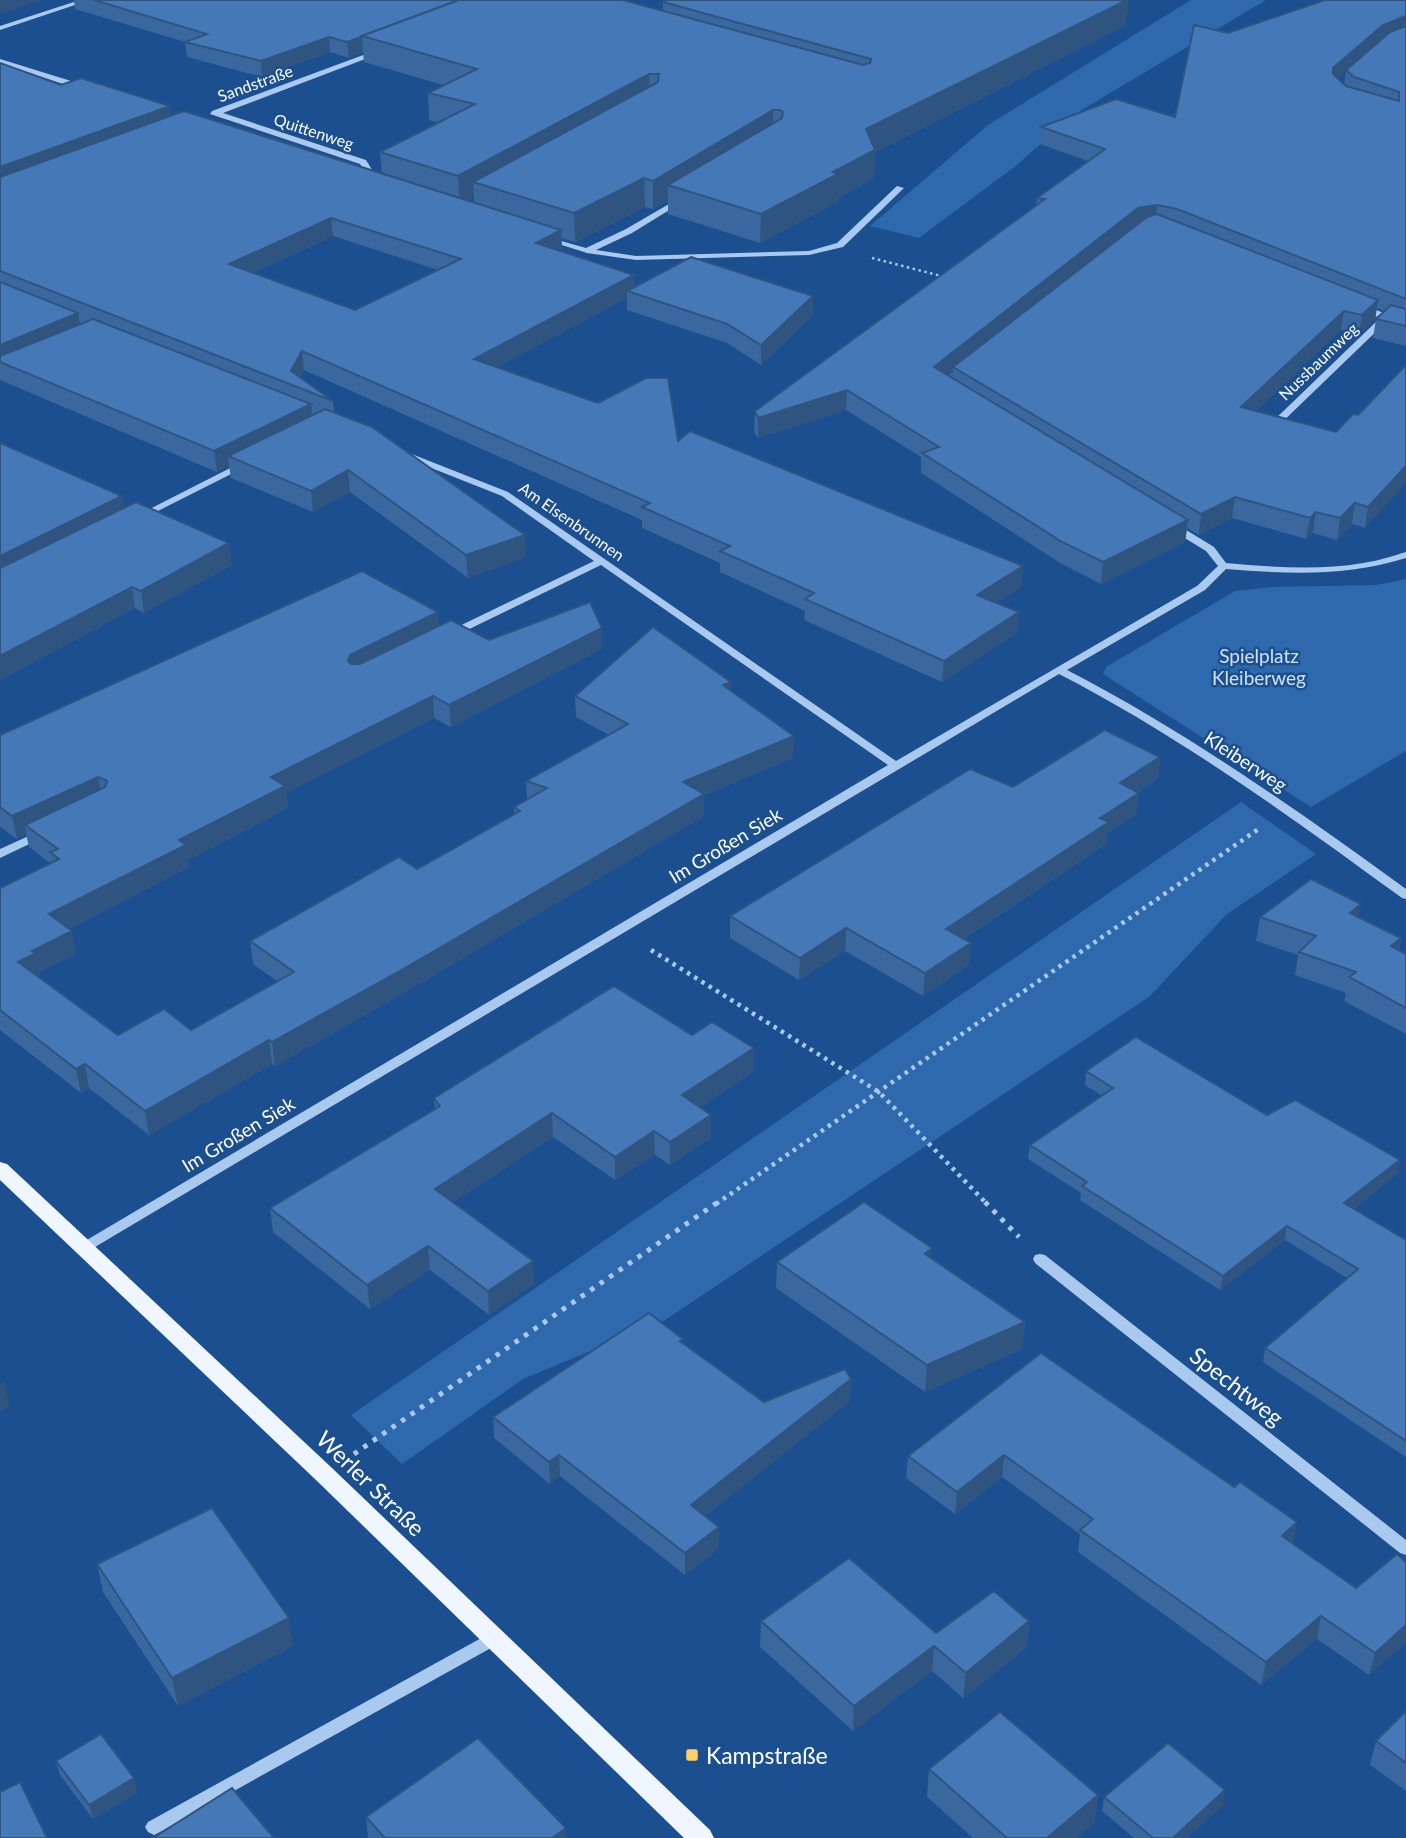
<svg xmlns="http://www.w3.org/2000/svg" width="1406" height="1838" viewBox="0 0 1406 1838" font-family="Lato,sans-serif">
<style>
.green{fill:#2e69ad}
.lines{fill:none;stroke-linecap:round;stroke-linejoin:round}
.path-far2{stroke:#a9c9ee;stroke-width:2.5;stroke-dasharray:2.5 3.5;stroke-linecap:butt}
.path-far1{stroke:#a9c9ee;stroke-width:4.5;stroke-dasharray:3.5 5;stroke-linecap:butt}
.path{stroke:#a9c9ee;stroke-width:5;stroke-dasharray:4.5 7;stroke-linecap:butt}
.minor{fill:#a9c9ee;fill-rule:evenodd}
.major{fill:#f0f6ff;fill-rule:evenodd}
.wall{fill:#3a679d;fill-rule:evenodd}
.shaded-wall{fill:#305480}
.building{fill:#4478b7;stroke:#305480;stroke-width:2;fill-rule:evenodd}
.poi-dot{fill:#ffd166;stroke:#1b4f8f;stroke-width:2.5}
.labels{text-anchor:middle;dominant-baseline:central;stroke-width:5;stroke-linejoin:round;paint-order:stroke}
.far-street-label{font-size:16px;fill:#fff;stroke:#1b4f8f}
.park-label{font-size:19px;fill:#cfe3fa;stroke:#1b4f8f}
.street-label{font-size:19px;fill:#fff;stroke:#1b4f8f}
.near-street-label{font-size:23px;fill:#fff;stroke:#1b4f8f}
.near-poi-label{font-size:23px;fill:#fff;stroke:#1b4f8f;text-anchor:start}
</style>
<rect width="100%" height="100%" fill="#1b4f8f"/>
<!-- green -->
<g class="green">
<polygon points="1191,0 1266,0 1070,117 1017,165 919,238 870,226 988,125"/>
<polygon points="1406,579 1406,751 1311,807 1103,674 1106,667 1235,591 1273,587 1376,585"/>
<polygon points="1241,802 1316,854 1227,914 1149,997 665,1320 523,1379 402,1464 351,1415"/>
</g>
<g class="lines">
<!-- path-far2 -->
<polyline class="path-far2" points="872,258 945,277"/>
<!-- path-far1 -->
<g class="path-far1">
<polyline points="651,950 879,1092 987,1204"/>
<polyline points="716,1204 1260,828"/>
</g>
<!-- path -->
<g class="path">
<polyline points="985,1202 1019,1237"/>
<polyline points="354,1454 718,1202"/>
</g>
<!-- minor -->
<g class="minor">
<polygon points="80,0 90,0 0,30 0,26"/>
<polygon points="374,51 381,53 223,113 366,160 379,181 378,183 372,183 360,164 210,114 212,111"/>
<polygon points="0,59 84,85 85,87 78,89 0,63"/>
<polygon points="897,186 904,188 843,247 809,255 636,260 587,253 543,239 547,237 586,248 626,229 681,197 685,199 684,201 632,233 596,250 636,256 809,251 837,243"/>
<polygon points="1358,305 1364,305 1406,322 1406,328 1387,321 1274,430 1268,430 1268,426 1380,318 1358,309"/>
<path d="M404,451L508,492L896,761L1197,586L1218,566L1206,551L1170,529V525H1178L1214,547L1226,563C1271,567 1318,571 1363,563C1378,561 1392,556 1406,552V558C1346,577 1287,574 1226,569L1205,590L1067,670C1187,732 1297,810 1406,889V899L1402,898C1291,817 1181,737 1059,674L90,1250H80L78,1247L80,1244L888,765L601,565L455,636H447L446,634L447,632L594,561L502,496L401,456L399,454Z"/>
<polygon points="244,461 247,462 247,466 142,519 136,519 134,517"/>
<polygon points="42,830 48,834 46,836 0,858 0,849"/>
<polygon points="1040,1254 1045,1255 1406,1540 1406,1555 1400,1553 1035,1263 1033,1259 1035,1255"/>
<polygon points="494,1631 500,1633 502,1638 500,1643 160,1832 154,1835 148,1832 145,1827 148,1822"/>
</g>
<!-- major -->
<polygon class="major" points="0,1162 7,1164 332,1468 710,1830 714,1838 684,1838 316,1480 0,1180"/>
</g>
<!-- wall -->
<g class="wall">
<path d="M74,0H623L663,11V2L1126,25L875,152L874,178L838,198L837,202L760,243L668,214V201L653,209L645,207L575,242L561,238L562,249L558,250L634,287L813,315L761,365L727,343L627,310V298L497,367L678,441L1023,566L1021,587L996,603L1019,612L1017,633L942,682L804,620L805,611L720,572V563L642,528V520L304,370L300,377L333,401L334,412L526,557L468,578L350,492L313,512L231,478L229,465L217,472L0,380V63L61,85L170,106L171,116L382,174L380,152L439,123L429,120L428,93L443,85L364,62L363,52L349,58L330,52L262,77L187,57L185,42L75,9ZM474,197V203L468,201ZM333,236L438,270L355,310L253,273Z"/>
<path d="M1406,0V346L1373,338L1376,319L1384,311L1377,308L1375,319L1359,335L1341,330L1256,411L1336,432L1358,415L1406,365L1365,528L1352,524L1337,540L1313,533L1306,539L1232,518L1199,535L1187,528L1185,542L1101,584L1060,563L921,473V457L846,410L758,438L754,432L755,411L1036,205L1037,198L1088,161L1040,144L1041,127L1175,117L1228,33ZM1346,71L1344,85L1338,78Z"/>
<polygon points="0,443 122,496 124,508 232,565 144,613 135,608 0,680"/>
<polygon points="439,626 489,640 602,649 451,727 434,718 286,793 288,808 188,860 189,867 69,929 76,954 39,972 40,976 38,977 118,1035 191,1030 277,981 253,964 250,941 417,869 514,814 514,807 527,800 526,781 609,735 576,717 575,696 731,682 731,691 793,758 704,795 704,816 407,991 275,1066 272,1064 149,1135 89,1088 81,1093 0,1030 0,888 50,863 29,847 26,834 17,839 0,827 0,735"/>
<polygon points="1160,757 1158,778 1138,792 1137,814 1107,833 1106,844 963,939 969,965 923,996 845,951 799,980 730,938 730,916 1013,787"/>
<polygon points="1260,917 1359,917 1401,938 1399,950 1406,954 1406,1034 1344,1001 1346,993 1295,975 1298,955 1256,941"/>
<polygon points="692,1035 754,1048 754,1071 700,1107 711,1115 711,1138 670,1165 655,1155 615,1180 553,1137 453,1202 534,1284 489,1315 430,1270 370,1309 273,1232 270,1208 435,1110 434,1098"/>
<polygon points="1086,1071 1267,1115 1400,1160 1397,1174 1353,1209 1406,1240 1406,1457 1263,1362 1265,1348 1347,1278 1285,1240 1220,1290 1080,1200 1081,1193 1028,1159 1030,1145 1102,1096 1085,1085"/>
<polygon points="931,1259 1025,1322 1022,1349 925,1392 776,1288 777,1262"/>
<polygon points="683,1344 764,1402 851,1379 850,1401 705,1516 719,1527 719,1548 685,1575 560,1476 550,1484 494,1438 493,1417"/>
<polygon points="1041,1353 1293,1544 1356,1588 1406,1562 1369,1675 1317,1639 1261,1685 1078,1552 1080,1534 1002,1477 955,1514 906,1478 908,1456"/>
<polygon points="97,1564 293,1646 178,1706 103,1592"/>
<polygon points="761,1621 936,1633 1029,1621 1027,1647 963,1698 932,1671 853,1731 760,1647"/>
<polygon points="1406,1711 1406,1791 1370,1765 1376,1741"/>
<polygon points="56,1761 137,1793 93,1819 60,1775"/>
<polygon points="929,1769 1098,1795 1094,1823 1076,1838 973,1838 927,1797"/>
<polygon points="1104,1797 1223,1805 1186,1838 1134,1838 1102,1811"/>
<polygon points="366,1817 566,1838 368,1838"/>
</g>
<!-- shaded-wall -->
<g class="shaded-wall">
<polygon points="0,0 41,0 0,14"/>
<polygon points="1127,0 1129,0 1126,25 875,152 874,178 838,198 837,202 760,243 761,214 866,129"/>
<polygon points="1406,16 1406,32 1380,42 1330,85 1333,68 1383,25"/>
<polygon points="329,37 330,52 262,77 261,61"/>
<polygon points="362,37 363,52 349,58 347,42"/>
<polygon points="649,74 650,101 473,182 474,197 460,205 458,176"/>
<polygon points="170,106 172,123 0,186 0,167"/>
<polygon points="773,110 773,138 668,185 668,201 653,209 653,181"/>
<polygon points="644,178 645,207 575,242 574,213"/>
<polygon points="1157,205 1156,223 953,367 953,372 933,387 934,367 1138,208"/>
<polygon points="331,218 333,236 231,283 229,264"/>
<polygon points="561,230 562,249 536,262 536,243"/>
<polygon points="634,275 634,294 627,291 627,298 476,379 474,359"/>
<polygon points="813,296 813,315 761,365 761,345"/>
<polygon points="1378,300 1375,319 1359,335 1362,315"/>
<polygon points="1344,311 1341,330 1239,428 1241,407"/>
<polygon points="78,313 81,332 0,362 0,345"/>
<polygon points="302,351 304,370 295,386 291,371"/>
<polygon points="847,390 846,410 758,438 758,418"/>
<polygon points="311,404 313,424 228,456 229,465 217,472 214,451"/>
<polygon points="1406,466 1406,483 1365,528 1368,507"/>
<polygon points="348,470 350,492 313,512 311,491"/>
<polygon points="122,496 125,517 0,579 0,556"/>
<polygon points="1235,497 1232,518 1199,535 1201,514"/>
<polygon points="1355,503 1352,524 1337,540 1340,518"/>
<polygon points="1316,512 1313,533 1306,539 1310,518"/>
<polygon points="1188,520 1185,542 1101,584 1103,562"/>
<polygon points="525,535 526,557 468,578 466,555"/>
<polygon points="229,543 232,565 144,613 141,591"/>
<polygon points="1023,566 1021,587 976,616 977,595"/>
<polygon points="132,587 135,608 0,680 0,656"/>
<polygon points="438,612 440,634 352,677 348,661 350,655"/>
<polygon points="1019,612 1017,633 942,682 944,661"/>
<polygon points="602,628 602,649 451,727 449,705"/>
<polygon points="731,682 731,704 723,685"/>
<polygon points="433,696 434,718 286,793 288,808 188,860 189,867 53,937 49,914 179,840 271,777"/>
<polygon points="794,736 793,758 704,795 704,816 407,991 275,1066 272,1042 683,782"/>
<polygon points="1160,757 1158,778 1118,805 1120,783"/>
<polygon points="98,777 102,800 25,825 26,834 17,839 12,816"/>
<polygon points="1139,793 1137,814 1107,833 1106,844 944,951 946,929 1100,818"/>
<polygon points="1361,904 1357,927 1350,913"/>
<polygon points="846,928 845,951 799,980 800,958"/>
<polygon points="72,931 76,954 39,972 40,976 22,986 18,962 32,951"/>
<polygon points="1401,938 1396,962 1391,946"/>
<polygon points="971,943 969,965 923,996 925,973"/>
<polygon points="269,1040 272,1064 149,1135 145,1111"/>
<polygon points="754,1048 754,1071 682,1119 682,1095"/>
<polygon points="85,1064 89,1088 81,1093 76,1069"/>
<polygon points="552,1113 553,1137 437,1212 435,1189"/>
<polygon points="711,1115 711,1138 670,1165 670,1142"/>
<polygon points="654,1131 655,1155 615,1180 615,1157"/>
<polygon points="1400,1160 1397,1174 1342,1217 1344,1203"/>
<polygon points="1287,1226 1285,1240 1220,1290 1223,1276"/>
<polygon points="428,1246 430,1270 370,1309 367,1285"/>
<polygon points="932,1248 930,1274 925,1254"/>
<polygon points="533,1261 534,1284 489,1315 488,1291"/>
<polygon points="1025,1322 1022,1349 925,1392 927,1365"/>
<polygon points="851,1379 850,1401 691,1527 691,1505"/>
<polygon points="4,1381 10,1407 0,1411 0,1383"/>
<polygon points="559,1455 560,1476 550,1484 549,1462"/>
<polygon points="1004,1455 1002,1477 955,1514 957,1492"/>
<polygon points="1297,1522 1293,1544 1282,1536"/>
<polygon points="719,1527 719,1548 685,1575 685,1553"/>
<polygon points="1321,1616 1317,1639 1261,1685 1266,1662"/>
<polygon points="289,1618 293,1646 178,1706 172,1678"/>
<polygon points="1029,1621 1027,1647 963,1698 966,1673"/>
<polygon points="1406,1625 1406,1643 1369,1675 1375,1653"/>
<polygon points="934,1646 932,1671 853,1731 854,1706"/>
<polygon points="134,1778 137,1793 93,1819 89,1805"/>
<polygon points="1225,1790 1223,1805 1186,1838 1173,1838"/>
<polygon points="1098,1795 1094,1823 1076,1838 1047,1838"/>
<polygon points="566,1828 566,1838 552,1838"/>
</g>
<!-- building -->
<g class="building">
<polygon points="94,0 459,0 362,36 362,37 347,42 329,37 261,61 185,42 207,34"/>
<polygon points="459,0 623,0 863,65 870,63 871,59 663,2 667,0 1127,0 866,129 875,150 833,172 838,174 761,214 668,185 782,118 783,112 780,110 773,110 653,181 644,178 574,213 473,182 658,82 659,74 649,74 458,176 380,152 475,104 428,93 477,69 362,36"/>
<polygon points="1325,0 1406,0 1406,16 1383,25 1333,68 1333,74 1346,86 1399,101 1399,92 1354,77 1346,70 1390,32 1406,26 1406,299 1177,209 1157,205 1138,208 934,367 1188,520 1103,562 1062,542 922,453 939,447 847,390 758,418 755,411 1045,199 1037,198 1105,149 1041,127 1116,99 1175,117 1194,25 1228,33"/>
<polygon points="0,63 61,85 81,78 170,106 0,167"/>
<path d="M184,111L561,230L536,243L634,275L474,359L598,403L646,378H668L678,441L690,431L1023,566L977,595L1019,612L944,661L805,599L814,593L720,551L730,546L642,507L650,503L302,351L291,371L333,401L0,271V177ZM331,218L461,259L355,310L229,264Z"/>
<polygon points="1157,214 1378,300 1362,315 1344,311 1241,407 1336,432 1353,414 1358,415 1406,365 1406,466 1368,507 1355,503 1340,518 1316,512 1310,518 1235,497 1201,514 953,367 1147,217"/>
<polygon points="691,257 813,296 761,345 727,324 627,291"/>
<polygon points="0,282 78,313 0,345"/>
<polygon points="1391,305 1406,309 1406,326 1376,319"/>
<polygon points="93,319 311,404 214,451 0,362 0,356"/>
<polygon points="325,409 372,427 525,535 466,555 348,470 311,491 228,456"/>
<polygon points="0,443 122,496 0,556"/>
<polygon points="136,502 229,543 141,591 132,587 0,656 0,568"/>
<polygon points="362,571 438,612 350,655 348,661 351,664 360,664 451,620 489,640 590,602 602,628 449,705 433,696 271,777 285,786 179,840 186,845 49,914 72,931 32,951 36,953 18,962 118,1035 164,1009 191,1030 294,972 250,941 399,857 417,869 520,811 514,807 547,788 526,781 628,724 575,696 653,627 731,682 723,685 794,736 683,782 704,794 405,968 272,1042 269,1040 145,1111 85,1064 76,1069 0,1010 0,888 59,859 50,852 58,849 25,825 105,787 107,781 98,777 12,816 0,807 0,735"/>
<polygon points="1105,730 1160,757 1120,783 1139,793 1100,818 1109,822 946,929 971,943 925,973 846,928 800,958 730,916 970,769 1013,787"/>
<polygon points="1311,879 1361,904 1350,913 1401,938 1391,946 1406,954 1406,1008 1349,977 1356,972 1299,952 1316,936 1260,917"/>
<polygon points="614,986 692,1035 712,1022 754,1048 682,1095 711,1115 670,1142 654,1131 615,1157 552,1113 435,1189 533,1261 488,1291 428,1246 367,1285 270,1208 440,1106 434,1098"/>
<polygon points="1136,1037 1267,1115 1295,1100 1400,1160 1344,1203 1406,1240 1406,1441 1265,1348 1358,1269 1287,1226 1223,1276 1082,1186 1087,1182 1030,1145 1113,1088 1086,1071"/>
<polygon points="864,1202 932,1248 925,1254 1025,1322 927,1365 777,1262"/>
<polygon points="649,1313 683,1339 680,1341 764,1402 845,1369 851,1379 691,1505 719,1527 685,1553 559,1455 549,1462 493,1417"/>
<polygon points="1041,1353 1234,1487 1240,1482 1297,1522 1282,1536 1356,1588 1397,1554 1406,1562 1406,1625 1375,1653 1321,1616 1266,1662 1080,1530 1093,1519 1004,1455 957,1492 908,1456"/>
<polygon points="212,1508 289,1618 172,1678 97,1564"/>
<polygon points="849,1558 936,1633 994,1591 1029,1621 966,1673 934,1646 854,1706 761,1621"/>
<polygon points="1406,1711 1406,1763 1376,1741"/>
<polygon points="1000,1712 1098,1795 1047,1838 1007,1838 929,1769"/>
<polygon points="101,1734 134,1778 89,1805 56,1761"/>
<polygon points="478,1738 566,1828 552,1838 385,1838 366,1817"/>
<polygon points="1168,1743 1225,1790 1173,1838 1153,1838 1104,1797"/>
<polygon points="20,1782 47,1838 0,1838 0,1792"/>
<polygon points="232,1788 274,1838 153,1838"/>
</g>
<!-- markers -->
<rect class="poi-dot" x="685" y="1748" width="14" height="14" rx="3.5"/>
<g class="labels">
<!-- far-street labels -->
<g class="far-street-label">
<text transform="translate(255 83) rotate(-20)">Sandstraße</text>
<text transform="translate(314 131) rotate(18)">Quittenweg</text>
<text transform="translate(1318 361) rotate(-44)">Nussbaumweg</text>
<text transform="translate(572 521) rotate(35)">Am Elsenbrunnen</text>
</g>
<!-- park labels -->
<g class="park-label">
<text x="1259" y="655">Spielplatz<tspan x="1259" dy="22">Kleiberweg</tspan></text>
</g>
<!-- street labels -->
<g class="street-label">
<text transform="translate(1246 761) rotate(33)">Kleiberweg</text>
<text transform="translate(725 845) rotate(-31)">Im Großen Siek</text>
<text transform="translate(238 1134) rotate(-31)">Im Großen Siek</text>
</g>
<!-- near-street labels -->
<g class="near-street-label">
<text transform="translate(1237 1386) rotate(38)">Spechtweg</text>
<text transform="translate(371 1483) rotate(44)">Werler Straße</text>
</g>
<!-- near-poi labels -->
<g class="near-poi-label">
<text x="706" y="1755">Kampstraße</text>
</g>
</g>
</svg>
